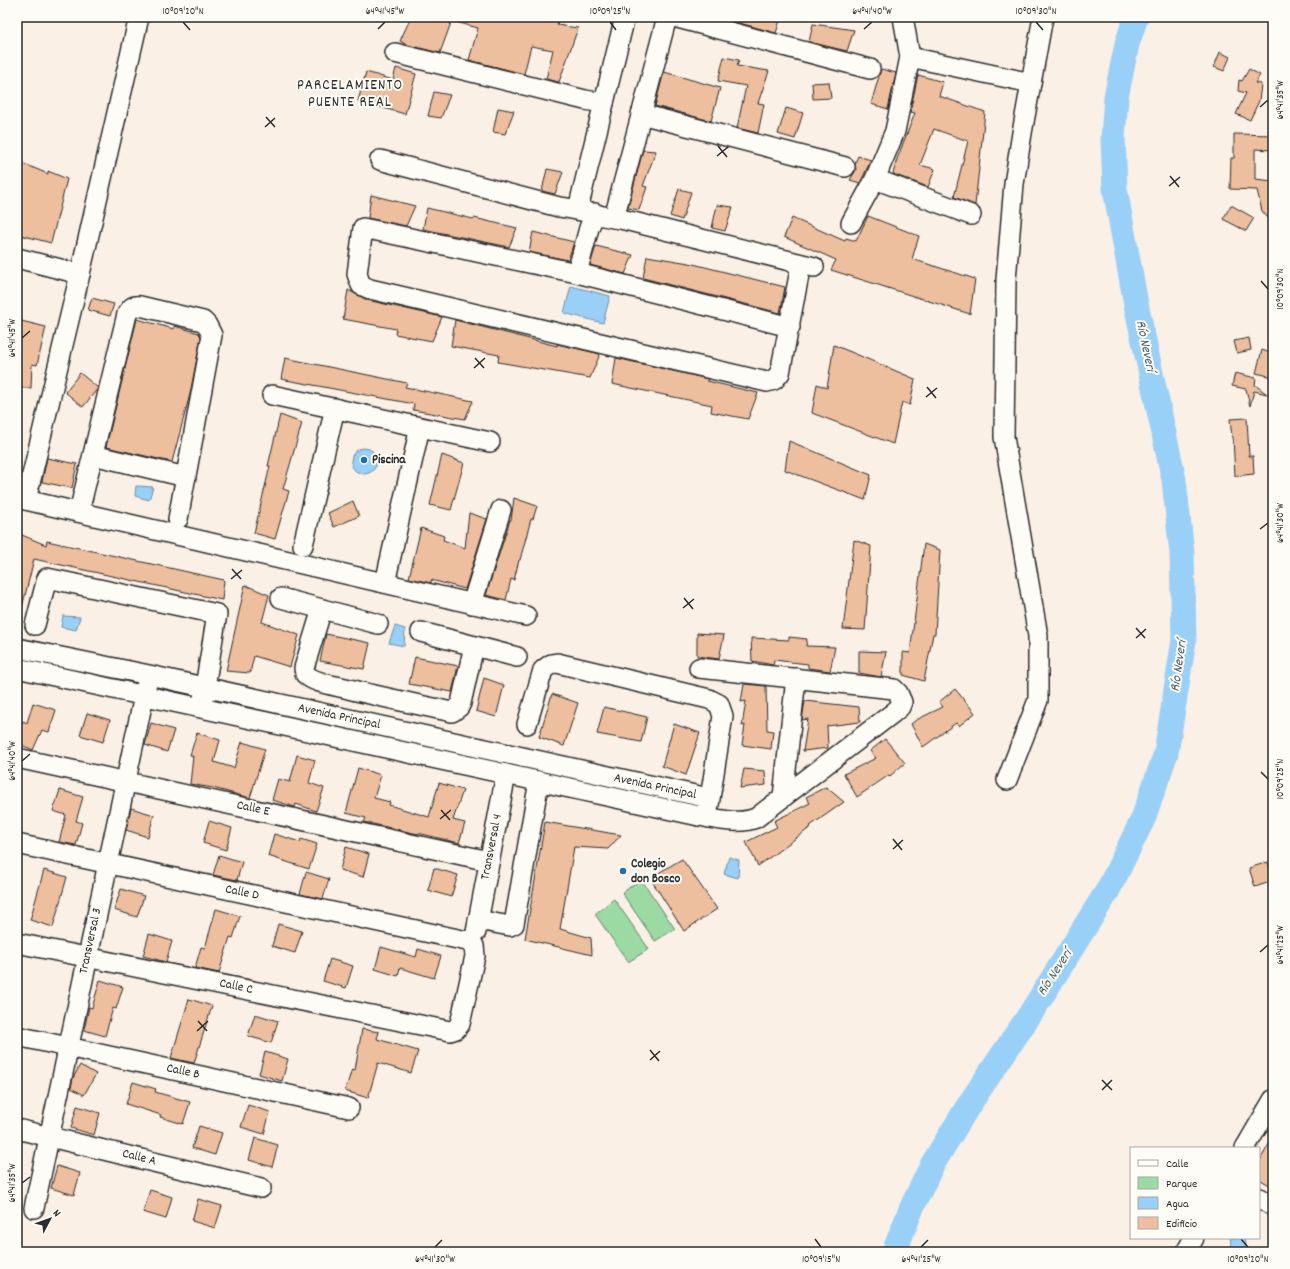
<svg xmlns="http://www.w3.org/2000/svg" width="1290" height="1269" viewBox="0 0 1290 1269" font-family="Dekko,sans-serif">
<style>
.green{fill:#9bdaa3;stroke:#638267}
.water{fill:#99d0f8;stroke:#6d8ea6}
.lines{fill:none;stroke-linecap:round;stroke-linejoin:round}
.river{stroke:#99d0f8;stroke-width:25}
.building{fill:#eebf9e;stroke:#2b2b2b}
.minor-casing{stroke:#2b2b2b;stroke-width:22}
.minor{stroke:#fdfcf7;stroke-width:19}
.ticks{fill:none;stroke:#2b2b2b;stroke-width:1.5}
.poi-dot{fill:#1f6fb2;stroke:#fdfcf7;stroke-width:1.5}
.labels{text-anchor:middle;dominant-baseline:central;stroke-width:4;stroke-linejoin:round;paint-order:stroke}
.poi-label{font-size:13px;font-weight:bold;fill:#2b2b2b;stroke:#fdfcf7;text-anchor:start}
.street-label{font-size:13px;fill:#2b2b2b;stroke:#fdfcf7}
.water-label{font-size:14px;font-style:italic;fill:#4c5d68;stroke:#fdfcf7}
.quarter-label{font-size:15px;letter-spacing:1px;fill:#2b2b2b;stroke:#fdfcf7}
.neatline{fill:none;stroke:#2b2b2b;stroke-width:1.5}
.ticks-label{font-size:10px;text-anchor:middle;fill:#2b2b2b}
</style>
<rect width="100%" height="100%" fill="#faf0e5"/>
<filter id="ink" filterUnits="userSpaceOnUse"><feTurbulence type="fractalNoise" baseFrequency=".025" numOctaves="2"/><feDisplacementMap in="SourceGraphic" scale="8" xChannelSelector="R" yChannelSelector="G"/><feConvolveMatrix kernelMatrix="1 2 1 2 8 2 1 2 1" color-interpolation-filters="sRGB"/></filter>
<g filter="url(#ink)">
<!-- green -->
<g class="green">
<polygon points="641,879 675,929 655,941 622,893"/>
<polygon points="614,899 649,949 628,962 595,914"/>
</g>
<!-- water -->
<g class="water">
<polygon points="571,286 610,296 603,323 564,313"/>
<circle cx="364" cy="461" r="13"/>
<polygon points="136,486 153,487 149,500 135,496"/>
<polygon points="63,616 80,617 76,630 61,627"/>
<polygon points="395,626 405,629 404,646 389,643"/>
<polygon points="729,857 739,860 738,878 724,874"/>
<polygon points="1230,1238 1244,1238 1246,1252 1233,1252"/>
</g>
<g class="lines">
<!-- river -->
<polyline class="river" points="894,1252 912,1207 932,1165 970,1103 1031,1013 1108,890 1143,819 1166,753 1184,640 1182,553 1174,480 1136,304 1115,189 1113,138 1116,97 1127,44 1136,17"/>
</g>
<!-- building -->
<g class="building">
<polygon points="411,17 559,17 557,25 578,28 559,82 546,79 553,50 531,46 524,74 469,60 478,28 452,21 452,20 440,53 408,45 400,41"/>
<polygon points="729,17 781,17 776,33 728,20"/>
<polygon points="813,24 854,30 847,51 809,42"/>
<polygon points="1220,52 1230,57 1224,71 1214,67"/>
<polygon points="724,57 739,60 737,66 769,71 758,103 764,104 758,133 737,128 746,86 718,81"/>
<polygon points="396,68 416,74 405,114 358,101 366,72 393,80"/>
<polygon points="881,69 896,73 888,109 871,104"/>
<polygon points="1249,69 1260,75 1255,83 1261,84 1259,101 1250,120 1236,114 1246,93 1238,91 1239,80 1242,81"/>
<polygon points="664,72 720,88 711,121 655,106"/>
<polygon points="918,75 943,82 939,96 985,112 975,205 954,197 968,141 934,129 920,165 935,169 928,187 893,174 897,159 915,113 910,112"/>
<polygon points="829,82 831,98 813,99 812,83"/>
<polygon points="434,92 450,95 441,118 428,116"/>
<polygon points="498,108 514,111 505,134 493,132"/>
<polygon points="786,108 803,113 795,139 778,134"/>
<polygon points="1234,134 1273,135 1273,150 1255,149 1255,179 1273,181 1273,224 1262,211 1257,190 1230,189 1231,158 1234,158"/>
<polygon points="643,150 656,151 643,186 647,187 639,210 628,208"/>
<polygon points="858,156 871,160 860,183 850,180 856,170 855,163"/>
<polygon points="17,161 48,174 48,171 67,179 51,243 17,234"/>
<polygon points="547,169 563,172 555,194 542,191"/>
<polygon points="679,189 691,192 682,220 670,216"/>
<polygon points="371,195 415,206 406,226 368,218"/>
<polygon points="717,205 733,207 725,231 712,228"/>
<polygon points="1231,205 1254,218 1246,231 1223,219"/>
<polygon points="427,208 473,219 474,218 517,228 509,247 423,229"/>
<polygon points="868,216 919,236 912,259 975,279 970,314 831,270 836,260 784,237 792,218 845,241 846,238 856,241"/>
<polygon points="533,232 574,242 568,260 529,252"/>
<polygon points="596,246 633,255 625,274 590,265"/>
<polygon points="647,256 689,263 785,287 780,313 643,278"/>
<polygon points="348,290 367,300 442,317 432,341 395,334 396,329 343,319"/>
<polygon points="92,298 114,304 110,316 88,310"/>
<polygon points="137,319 174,329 174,326 199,333 201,337 190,394 172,462 106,447"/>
<polygon points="17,320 46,327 37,365 32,364 31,388 17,388"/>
<polygon points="455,320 557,346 557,344 600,354 590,378 498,362 499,355 451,346"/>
<polygon points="1249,338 1251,350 1237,353 1234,341"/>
<polygon points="834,345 915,379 910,405 902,402 893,444 812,413 817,384 827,388"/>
<polygon points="1262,350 1273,354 1273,377 1256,373"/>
<polygon points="285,358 407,383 405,387 473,401 465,419 413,410 414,404 281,379"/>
<polygon points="616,358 708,379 707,381 758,393 748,419 711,412 712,405 612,384"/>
<polygon points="80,373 98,388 83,407 65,392"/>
<polygon points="1235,373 1256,378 1255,385 1267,394 1254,391 1250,406 1246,389 1232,386"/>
<polygon points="280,415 302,423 283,489 289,491 275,539 254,533 270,466 268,466"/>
<polygon points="1247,418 1249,456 1253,456 1254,474 1235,476 1233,437 1232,437 1230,419"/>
<polygon points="789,441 871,475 865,500 785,470"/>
<polygon points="442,455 464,463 451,510 430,505"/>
<polygon points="47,458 77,464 72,488 42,482"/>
<polygon points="514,498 537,506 533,519 531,519 520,560 519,560 514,580 511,579 506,600 486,595 510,520 511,520"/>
<polygon points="353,501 359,516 334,527 328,513"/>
<polygon points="469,513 487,519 465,589 431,580 431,583 409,578 421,528 444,536 443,540 465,548"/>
<polygon points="17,533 46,545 47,541 224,580 222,600 34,559 21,612 17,612"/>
<polygon points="854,540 871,546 865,630 843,629"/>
<polygon points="924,544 940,550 935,634 933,634 924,681 903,675 903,652 910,653"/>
<polygon points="245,585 269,595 262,622 299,635 290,667 254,656 250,673 226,671"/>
<polygon points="697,633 724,635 719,659 697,656"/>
<polygon points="326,634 370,643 364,669 320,661"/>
<polygon points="789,637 807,639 806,646 835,647 830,671 808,668 808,664 774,660 773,665 752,661 751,638 789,640"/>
<polygon points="859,651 886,652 881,677 859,673"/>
<polygon points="415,657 458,666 452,692 409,684"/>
<polygon points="484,678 504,685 496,717 476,711"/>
<polygon points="744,684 766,686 767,730 773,731 771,749 742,745 745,725 742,726 746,701 741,702"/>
<polygon points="955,689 975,713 959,726 956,723 923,747 911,724 916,720 943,707 939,702"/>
<polygon points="552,694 578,703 564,746 539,737"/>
<polygon points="805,701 859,707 860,722 827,726 828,748 803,751 808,719 802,720"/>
<polygon points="33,703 56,710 49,732 42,730 33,750 17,743 17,722 22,724 23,721 27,723"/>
<polygon points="604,707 647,717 641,742 597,734"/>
<polygon points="87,713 110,720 103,742 80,735"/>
<polygon points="151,723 174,730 167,752 145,745"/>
<polygon points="674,724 700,733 686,775 662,766"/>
<polygon points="197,733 220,740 214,762 234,768 242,742 265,749 250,798 213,788 190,784 193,756 190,755"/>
<polygon points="885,739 905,763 890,776 889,775 857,797 844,774 876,758 870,751"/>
<polygon points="297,755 315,760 309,783 324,788 316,811 296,804 295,807 272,800 278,779 290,782"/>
<polygon points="358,768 381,775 374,798 390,802 389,805 429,817 439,783 463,790 453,820 465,823 459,843 418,833 418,834 364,822 366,818 346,813"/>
<polygon points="744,769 765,771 766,785 740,788"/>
<polygon points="826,787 844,802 810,826 811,827 758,866 746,842 777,827 774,821 810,803 806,797"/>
<polygon points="60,790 83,797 76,821 82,823 76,845 59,842 66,815 53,811"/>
<polygon points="131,808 154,815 148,837 126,830"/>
<polygon points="209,821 232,828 226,850 203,843"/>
<polygon points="545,822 621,835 608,849 574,847 560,929 591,938 592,955 525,939"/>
<polygon points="274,834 300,842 301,839 317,844 309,869 268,856"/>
<polygon points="346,847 369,854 363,877 340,870"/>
<polygon points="219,855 242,862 237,880 213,875"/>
<polygon points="682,859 717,909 684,931 650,878"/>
<polygon points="1268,862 1273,881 1255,887 1249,868"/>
<polygon points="434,868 458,875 451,897 428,890"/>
<polygon points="44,870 67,877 53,927 30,920"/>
<polygon points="306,872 329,879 323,899 300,894"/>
<polygon points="121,889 144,896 137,917 114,910"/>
<polygon points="216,909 240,916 233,938 230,937 219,973 195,968 201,947 205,948"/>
<polygon points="278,924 302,931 295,953 272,946"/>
<polygon points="149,934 172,941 166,962 143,956"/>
<polygon points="381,947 416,957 418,949 441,956 434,978 400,968 398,976 375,969"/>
<polygon points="330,959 353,966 346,988 323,981"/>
<polygon points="100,980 123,987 116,1009 113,1008 105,1036 84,1030 89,1007 92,1008"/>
<polygon points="189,999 212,1006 194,1063 171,1058"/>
<polygon points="255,1014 278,1021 271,1043 248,1036"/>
<polygon points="362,1029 379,1032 377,1039 418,1051 411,1073 378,1063 368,1098 345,1091 352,1069 355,1070"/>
<polygon points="265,1052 288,1059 282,1081 259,1074"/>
<polygon points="80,1065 96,1074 84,1095 71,1088 73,1078"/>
<polygon points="133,1082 156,1089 155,1092 190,1102 183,1124 160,1117 161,1115 126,1104"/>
<polygon points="248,1105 270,1112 264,1134 241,1127"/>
<polygon points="77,1106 100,1113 94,1135 71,1128"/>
<polygon points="199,1126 222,1133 215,1155 192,1148"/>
<polygon points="1273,1137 1273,1187 1259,1179 1259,1162"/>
<polygon points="255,1138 278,1145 272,1167 249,1160"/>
<polygon points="57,1166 80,1173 74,1195 51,1188"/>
<polygon points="150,1190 172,1197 166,1219 143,1212"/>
<polygon points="198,1199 222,1206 215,1228 192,1221"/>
</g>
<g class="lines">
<!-- minor casing -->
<g class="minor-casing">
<g id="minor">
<polyline points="674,17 870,69"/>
<polyline points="395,53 585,100 604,103"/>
<polyline points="910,57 1031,83"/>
<polyline points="641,114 845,167"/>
<path d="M380,160L559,207C580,209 601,217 621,219L814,267"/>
<polyline points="875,179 971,215"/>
<polyline points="578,209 625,17"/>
<polyline points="614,218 667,17"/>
<polyline points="851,223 875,179 895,131 910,57 903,17"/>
<polyline points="17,258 80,274"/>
<polyline points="577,273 589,228 595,213"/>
<polyline points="790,327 577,273 363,228 357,274 361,285 370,289 767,382 774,380 780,373 801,265"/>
<polyline points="272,395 490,442"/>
<polyline points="93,455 186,477"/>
<polyline points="17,498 526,616"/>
<polyline points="26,500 80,274 139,17"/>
<path d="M79,512L127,314C131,308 132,305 140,306L203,321L207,325L212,335L178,519"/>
<polyline points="303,545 335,408"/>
<polyline points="385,583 420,427"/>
<polyline points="281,598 378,624"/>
<polyline points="472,604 501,510"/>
<path d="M322,609L304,668L305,674C314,683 332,685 345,688C380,697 416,704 452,712L459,707L461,703L474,646"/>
<polyline points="35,625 47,578 217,614 203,699"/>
<polyline points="421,632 517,657"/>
<path d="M17,648L149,675L704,797C711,806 709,812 699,816L17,668"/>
<polyline points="527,724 543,670 551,664 557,663 709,699 719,704 723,716 709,805"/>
<polyline points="17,758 489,861"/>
<polyline points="1007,780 1038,700 1038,636 1004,437 1006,280 1014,184 1022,133 1043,17"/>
<polyline points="783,797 796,678"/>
<path d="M699,816C717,819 739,825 756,818L893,713L900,707L902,702L898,693L894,689L699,668"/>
<polyline points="17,844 467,941 474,946 475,956 460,1024 456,1029 450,1031 17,943"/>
<polyline points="478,920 510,926 514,924 539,781"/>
<polyline points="476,932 506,774"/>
<polyline points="17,1036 349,1108"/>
<polyline points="17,1129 261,1188"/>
<polyline points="1245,1148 1273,1100"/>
<polyline points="1259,1198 1273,1206"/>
<polyline points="34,1208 147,682"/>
<polyline points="1186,1252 1194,1238"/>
</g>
</g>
<!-- minor -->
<use href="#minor" class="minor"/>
</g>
</g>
<!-- ticks -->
<path class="ticks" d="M183,22L190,30M610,22L616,30M1036,22L1043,30M378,29L385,22M864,29L872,22M1260,107L1268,100M266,117L275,127M265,127L275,118M718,146L727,157M717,156L728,147M1170,176L1179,187M1169,186L1180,177M1261,281L1268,289M22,338L30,331M475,358L484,368M474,368L485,358M927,387L936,398M926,397L937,388M1260,529L1268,523M232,569L241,579M231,579L242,570M684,598L693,609M683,608L694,599M1136,628L1145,638M1136,638L1146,629M22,761L30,754M1261,772L1268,779M441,810L450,820M440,819L451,810M893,839L902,850M893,849L903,840M1260,952L1268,945M198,1021L207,1031M197,1031L208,1021M650,1050L659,1061M650,1060L660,1051M1102,1080L1112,1090M1102,1090L1112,1080M22,1183L30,1177M815,1239L821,1247M1241,1239L1248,1247M435,1247L442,1240M921,1247L928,1240"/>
<!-- markers -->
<g class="poi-dot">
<circle cx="364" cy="460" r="4"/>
<circle cx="623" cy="871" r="4"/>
</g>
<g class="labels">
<!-- poi labels -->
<g class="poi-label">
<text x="372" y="460">Piscina</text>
<text x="631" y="864">Colegio<tspan x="631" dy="15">don Bosco</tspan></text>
</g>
<!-- street labels -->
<g class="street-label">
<text transform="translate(339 717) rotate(12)">Avenida Principal</text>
<text transform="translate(655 787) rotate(12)">Avenida Principal</text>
<text transform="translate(253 809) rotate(12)">Calle E</text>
<text transform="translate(492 847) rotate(-79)">Transversal 4</text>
<text transform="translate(242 893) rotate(12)">Calle D</text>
<text transform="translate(91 941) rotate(-78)">Transversal 3</text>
<text transform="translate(236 987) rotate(12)">Calle C</text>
<text transform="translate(183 1072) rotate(12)">Calle B</text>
<text transform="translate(139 1158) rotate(14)">Calle A</text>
</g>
<!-- water labels -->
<g class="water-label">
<text transform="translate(1145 346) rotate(78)">Río Neverí</text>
<text transform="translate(1179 666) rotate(-82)">Río Neverí</text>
<text transform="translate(1055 973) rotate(-57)">Río Neverí</text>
</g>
<!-- quarter labels -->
<g class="quarter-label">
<text x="350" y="86">PARCELAMIENTO<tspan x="350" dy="17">PUENTE REAL</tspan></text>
</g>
</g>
<!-- margin -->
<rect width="1290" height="1269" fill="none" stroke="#fdfcf7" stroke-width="44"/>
<!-- legend -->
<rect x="1130" y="1147" width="130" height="92" fill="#fdfcf7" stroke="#a9a8a5"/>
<rect x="1138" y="1160" width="20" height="6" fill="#fdfcf7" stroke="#a9a8a5"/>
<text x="1166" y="1167" font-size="12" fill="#2b2b2b">Calle</text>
<rect x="1138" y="1177" width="20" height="12" fill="#9bdaa3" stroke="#a9a8a5"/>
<text x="1166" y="1187" font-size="12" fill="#2b2b2b">Parque</text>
<rect x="1138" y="1197" width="20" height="12" fill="#99d0f8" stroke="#a9a8a5"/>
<text x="1166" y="1207" font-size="12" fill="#2b2b2b">Agua</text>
<rect x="1138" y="1217" width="20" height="12" fill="#eebf9e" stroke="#a9a8a5"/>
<text x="1166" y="1227" font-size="12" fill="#2b2b2b">Edificio</text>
<!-- north arrow -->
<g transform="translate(50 1219) rotate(49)" stroke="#fdfcf7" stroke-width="3" paint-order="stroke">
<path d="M0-3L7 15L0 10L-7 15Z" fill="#2b2b2b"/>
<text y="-6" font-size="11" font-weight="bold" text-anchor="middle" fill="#2b2b2b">N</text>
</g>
<rect x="22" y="22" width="1246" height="1225" class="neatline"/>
<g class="ticks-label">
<text x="183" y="14">10°09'20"N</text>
<text x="385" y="14">64°41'45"W</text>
<text x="610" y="14">10°09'25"N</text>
<text x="872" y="14">64°41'40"W</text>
<text x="1036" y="14">10°09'30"N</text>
<text transform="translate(1279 100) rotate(-90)" y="4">64°41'35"W</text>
<text transform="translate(1279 289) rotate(-90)" y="4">10°09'30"N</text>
<text transform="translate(11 338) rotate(-90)" y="4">64°41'45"W</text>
<text transform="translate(1279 523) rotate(-90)" y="4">64°41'30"W</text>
<text transform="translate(11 761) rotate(-90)" y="4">64°41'40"W</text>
<text transform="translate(1279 779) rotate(-90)" y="4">10°09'25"N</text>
<text transform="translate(1279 945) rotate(-90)" y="4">64°41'25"W</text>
<text transform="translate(11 1183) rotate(-90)" y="4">64°41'35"W</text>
<text x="435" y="1262">64°41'30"W</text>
<text x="821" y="1262">10°09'15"N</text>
<text x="921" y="1262">64°41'25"W</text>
<text x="1248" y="1262">10°09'20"N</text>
</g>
</svg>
